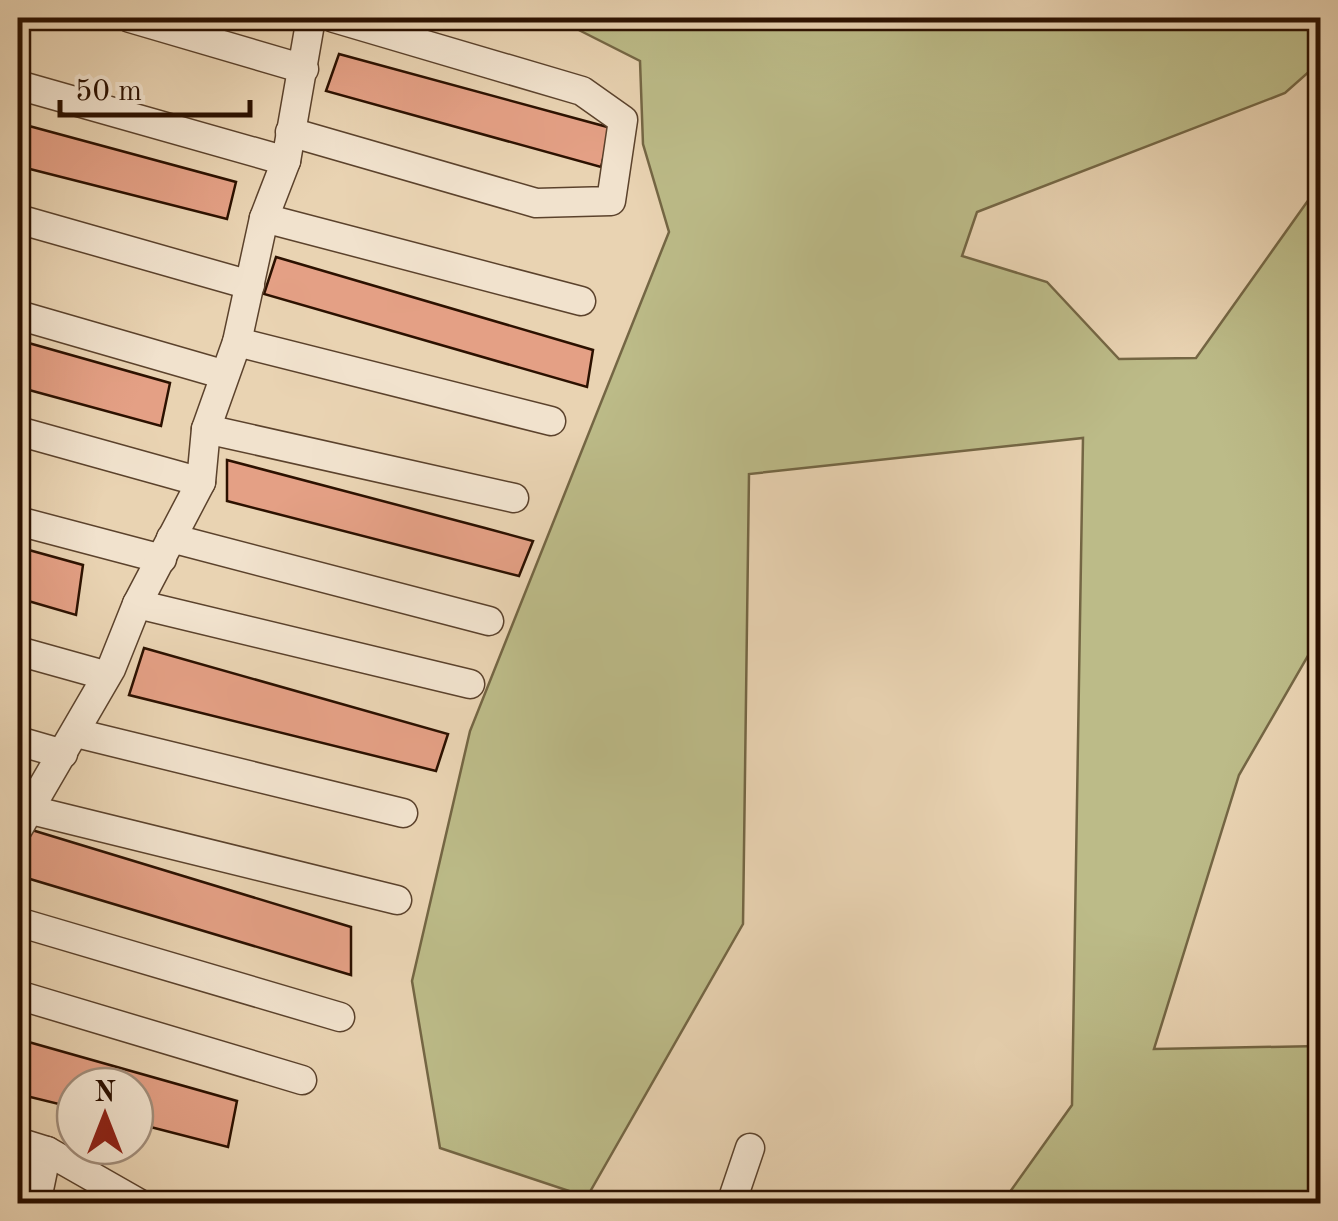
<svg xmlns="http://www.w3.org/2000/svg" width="1338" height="1221" viewBox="0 0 1338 1221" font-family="'Old Standard TT',serif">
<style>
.green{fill:#bcbb88;stroke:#746644;stroke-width:2.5}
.building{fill:#e4a085;stroke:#2c1100;stroke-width:2.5}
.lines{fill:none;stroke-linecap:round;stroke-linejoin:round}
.minor-casing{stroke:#5b422c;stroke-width:31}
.minor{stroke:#f1e2cd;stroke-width:28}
</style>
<rect width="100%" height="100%" fill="#e9d3b2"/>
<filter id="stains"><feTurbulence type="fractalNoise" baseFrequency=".002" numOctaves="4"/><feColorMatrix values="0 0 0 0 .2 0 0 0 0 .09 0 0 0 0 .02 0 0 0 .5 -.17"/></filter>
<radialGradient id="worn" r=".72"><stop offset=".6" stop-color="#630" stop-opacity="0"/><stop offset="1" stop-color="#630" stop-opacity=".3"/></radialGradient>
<!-- green -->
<polygon class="green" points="555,18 1320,18 1320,62 1285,93 977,212 962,256 1047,282 1119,359 1196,358 1307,202 1320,211 1320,635 1239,775 1154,1049 1320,1046 1320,1203 1002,1203 1072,1105 1083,438 749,474 743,924 587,1197 440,1148 412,981 470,731 669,232 643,144 640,61"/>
<!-- building -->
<g class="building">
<polygon points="339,54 611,128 601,167 326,91"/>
<polygon points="18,123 236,182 227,219 18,166"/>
<polygon points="276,257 593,350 587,387 264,294"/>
<polygon points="18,340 170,383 161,426 18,387"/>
<polygon points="227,460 485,528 533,541 519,576 227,501"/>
<polygon points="18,547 83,565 76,615 18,598"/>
<polygon points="144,648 448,734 436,771 129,695"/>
<polygon points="22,827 351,927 351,975 20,876"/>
<polygon points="18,1039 237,1101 228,1147 135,1123 135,1086 75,1086 75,1108 18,1094"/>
</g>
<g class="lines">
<!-- minor casing -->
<g class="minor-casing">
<g id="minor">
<polyline points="130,18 304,69"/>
<polyline points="18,85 286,161"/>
<polyline points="290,132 536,203 611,201 623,120 582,91 334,18"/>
<polyline points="264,218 581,301"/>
<polyline points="18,219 250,285"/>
<polyline points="18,315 222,374"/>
<polyline points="237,342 551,421"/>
<polyline points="206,429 514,498"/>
<polyline points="18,431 201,482"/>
<polyline points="18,521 162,559"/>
<polyline points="171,538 489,621"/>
<polyline points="137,604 470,684"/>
<polyline points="18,651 104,675"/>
<polyline points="76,733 403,813"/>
<polyline points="18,741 63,754"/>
<polyline points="31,810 397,900"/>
<polyline points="18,829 111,669 137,604 201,482 206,429 237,342 264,218 286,161 311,18"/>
<polyline points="18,922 340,1017"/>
<polyline points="18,995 302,1080"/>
<polyline points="18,1142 47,1151 36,1204"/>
<polyline points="47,1151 140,1204"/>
<polyline points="731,1204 750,1148"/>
</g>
</g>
<!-- minor -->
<use href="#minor" class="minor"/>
</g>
<!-- margin -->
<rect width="1338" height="1221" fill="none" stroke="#e9d3b2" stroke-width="60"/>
<rect x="20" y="20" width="1298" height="1181" fill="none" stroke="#2c1100" stroke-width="5"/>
<rect x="30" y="30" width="1278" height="1161" fill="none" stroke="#2c1100" stroke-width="2.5"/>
<!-- north arrow -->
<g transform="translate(105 1116)"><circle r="48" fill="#f1e2cd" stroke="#a28e7b" stroke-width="2.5"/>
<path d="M0-8L18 38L0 25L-18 38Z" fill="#8f2418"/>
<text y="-15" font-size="28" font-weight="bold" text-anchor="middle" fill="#2c1100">N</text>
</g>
<!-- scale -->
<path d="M60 100v15h190v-15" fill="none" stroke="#2c1100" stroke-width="5"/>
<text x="75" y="100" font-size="30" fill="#2c1100" stroke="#f1e2cd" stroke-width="8" paint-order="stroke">50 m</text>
<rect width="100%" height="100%" filter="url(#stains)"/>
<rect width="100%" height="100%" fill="url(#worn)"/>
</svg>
